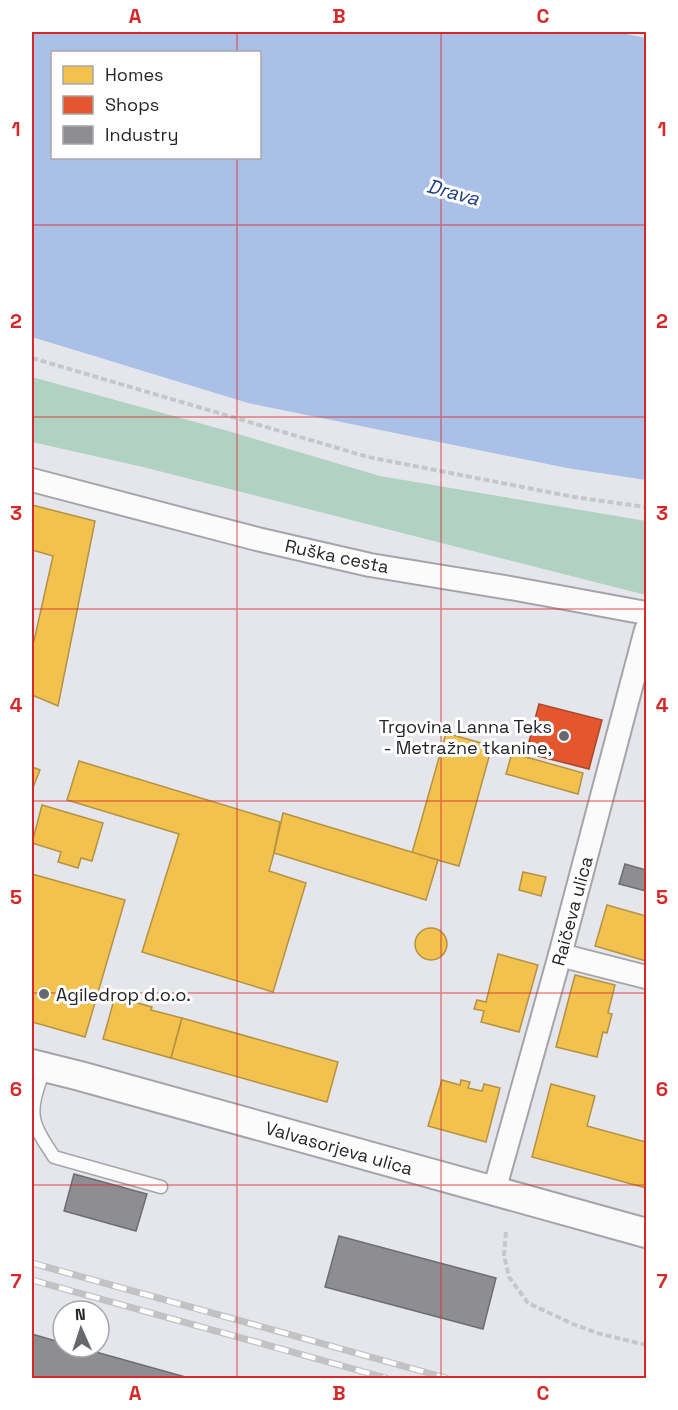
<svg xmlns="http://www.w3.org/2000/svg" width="678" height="1410" viewBox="0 0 678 1410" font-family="'Space Grotesk',sans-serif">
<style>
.green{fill:#b1d2c2}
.water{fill:#abc0e7;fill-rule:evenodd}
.homes{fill:#f2c14e;stroke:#b49243;stroke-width:1.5}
.shops{fill:#e4572e;stroke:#aa482c;stroke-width:1.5}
.industry{fill:#8d8d92;stroke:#6d6e72;stroke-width:1.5}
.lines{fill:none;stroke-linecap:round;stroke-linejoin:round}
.service-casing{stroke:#a5a5a9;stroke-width:15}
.minor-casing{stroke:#a5a5a9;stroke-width:26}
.tertiary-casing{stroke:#a5a5a9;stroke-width:32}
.path{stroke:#c6c7c9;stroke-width:4;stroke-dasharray:6 3;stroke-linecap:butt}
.service{stroke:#fbfbfc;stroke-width:12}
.minor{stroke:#fbfbfc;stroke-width:22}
.tertiary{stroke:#fbfbfc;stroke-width:28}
.rail-casing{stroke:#c2c2c4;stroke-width:7}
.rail{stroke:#fff;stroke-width:4.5;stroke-dasharray:14;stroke-linecap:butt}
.grid{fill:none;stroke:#d62828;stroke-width:1.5;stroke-opacity:0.55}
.poi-dot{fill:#67686d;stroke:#fff;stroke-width:2}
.labels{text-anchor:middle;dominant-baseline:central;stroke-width:6;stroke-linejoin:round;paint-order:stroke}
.street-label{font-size:18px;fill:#232428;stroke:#fff}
.poi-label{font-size:18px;fill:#232428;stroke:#fff;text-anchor:end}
.water-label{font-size:20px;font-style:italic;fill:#204080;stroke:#fff}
.neatline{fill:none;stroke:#d62828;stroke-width:2}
.grid-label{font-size:20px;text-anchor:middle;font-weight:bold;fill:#d62828}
</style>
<rect width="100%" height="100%" fill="#e5e6ec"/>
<!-- green -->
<polygon class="green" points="32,377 228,431 380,476 646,521 646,595 143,467 32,442"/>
<!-- water -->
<path class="water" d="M32,32H617L646,38V480L567,468L248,403L32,337ZM52,52H260V158H52Z"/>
<!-- homes -->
<g class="homes">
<polygon points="32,505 95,521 58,706 32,695 32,640 34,641 53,556 32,550"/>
<polygon points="446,733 492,746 459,866 412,853"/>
<polygon points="512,753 583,773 578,794 506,774"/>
<polygon points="79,761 280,822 274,853 269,871 306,883 273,992 142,952 179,834 67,800"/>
<polygon points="32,767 40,770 32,790"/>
<polygon points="42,805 103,823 92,861 81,858 78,868 58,862 61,852 32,843"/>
<polygon points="283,813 438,860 426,900 274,853"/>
<polygon points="523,872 546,877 541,896 519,890"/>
<polygon points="32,874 125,900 85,1037 32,1022"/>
<polygon points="607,905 646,916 646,961 595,946"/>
<circle cx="431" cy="944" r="16"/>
<polygon points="498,954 538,965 519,1032 481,1022 484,1011 474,1009 477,1000 486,1002"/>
<polygon points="575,975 615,985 608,1013 612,1014 607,1033 603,1032 597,1057 556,1047"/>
<polygon points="114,1000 133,1005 134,1002 152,1007 151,1010 182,1018 171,1058 103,1039"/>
<polygon points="182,1018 338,1062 327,1102 171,1058"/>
<polygon points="442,1080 460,1085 461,1080 470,1082 468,1088 482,1091 484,1084 500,1088 486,1142 428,1126"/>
<polygon points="551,1084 595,1096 587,1126 646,1142 646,1188 532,1157"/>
</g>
<!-- shops -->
<polygon class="shops" points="539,704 602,720 589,769 526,753"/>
<!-- industry -->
<g class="industry">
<polygon points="625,864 646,870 646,891 619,884"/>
<polygon points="74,1174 147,1194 136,1231 64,1211"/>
<polygon points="339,1236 496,1278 483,1329 325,1287"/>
<polygon points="32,1334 63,1343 63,1347 78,1347 189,1378 32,1378"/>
</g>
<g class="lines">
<!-- service casing -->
<g class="service-casing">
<path id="service" d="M45,1067C40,1083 31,1101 34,1118C36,1132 47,1145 54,1157L161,1187"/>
</g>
<!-- minor casing -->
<g class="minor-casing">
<g id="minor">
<polyline points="32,480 257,539 370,565 516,589 646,613"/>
<polyline points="560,955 646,977"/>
<polyline points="494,1191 560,955 646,630"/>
</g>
</g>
<!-- tertiary casing -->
<g class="tertiary-casing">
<polyline id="tertiary" points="32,1064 80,1076 646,1233"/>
</g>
<!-- path -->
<g class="path">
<polyline points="32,358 368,457 574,497 646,507"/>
<polyline points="506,1232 504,1255 509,1277 528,1303 573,1324 597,1333 646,1345"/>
</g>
<!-- service -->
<use href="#service" class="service"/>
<!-- minor -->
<use href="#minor" class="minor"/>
<!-- tertiary -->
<use href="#tertiary" class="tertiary"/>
<!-- rail casing -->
<g class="rail-casing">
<g id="rail">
<polyline points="32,1263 446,1378"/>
<polyline points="32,1280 386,1378"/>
</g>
</g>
<!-- rail -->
<use href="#rail" class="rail"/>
</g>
<!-- grid -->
<path class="grid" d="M237,32V52M441,32V1378M237,158V1378M32,225H646M32,417H646M32,609H646M32,801H646M32,993H646M32,1185H646"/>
<!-- markers -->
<g class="poi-dot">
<circle cx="564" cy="736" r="6"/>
<circle cx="44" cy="994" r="6"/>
</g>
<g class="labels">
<!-- street labels -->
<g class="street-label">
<text transform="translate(337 556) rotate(12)">Ruška cesta</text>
<text transform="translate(572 911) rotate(-75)">Raičeva ulica</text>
<text transform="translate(339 1148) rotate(16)">Valvasorjeva ulica</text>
</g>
<!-- poi labels -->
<g class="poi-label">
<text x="552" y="726">Trgovina Lanna Teks<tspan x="552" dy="21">- Metražne tkanine,</tspan></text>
<text x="56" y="994" text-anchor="start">Agiledrop d.o.o.</text>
</g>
<!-- water labels -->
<g class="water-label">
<text transform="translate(453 192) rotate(15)">Drava</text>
</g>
</g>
<!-- border -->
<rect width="678" height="1410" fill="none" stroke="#ffffff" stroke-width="66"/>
<!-- legend -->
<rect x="51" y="51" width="210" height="108" fill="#ffffff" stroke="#a7a7a9" stroke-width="1.5"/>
<rect x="63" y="66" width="30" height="18" fill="#f2c14e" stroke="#a7a7a9" stroke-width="1.5"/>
<text x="105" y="81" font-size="18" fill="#232428">Homes</text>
<rect x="63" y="96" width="30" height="18" fill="#e4572e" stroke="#a7a7a9" stroke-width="1.5"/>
<text x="105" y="111" font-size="18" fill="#232428">Shops</text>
<rect x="63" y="126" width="30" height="18" fill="#8d8d92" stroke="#a7a7a9" stroke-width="1.5"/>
<text x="105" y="141" font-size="18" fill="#232428">Industry</text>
<!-- north arrow -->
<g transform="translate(81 1329) rotate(357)"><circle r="28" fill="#ffffff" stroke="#a7a7a9" stroke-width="1.5"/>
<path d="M0-4.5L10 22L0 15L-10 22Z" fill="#67686d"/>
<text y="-9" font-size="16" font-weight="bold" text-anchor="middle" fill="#232428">N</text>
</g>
<rect x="33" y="33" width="612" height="1344" class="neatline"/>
<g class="grid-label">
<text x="135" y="23">A</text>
<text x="339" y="23">B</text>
<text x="543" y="23">C</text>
<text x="16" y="136">1</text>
<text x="662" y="136">1</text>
<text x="16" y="328">2</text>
<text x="662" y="328">2</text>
<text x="16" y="520">3</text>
<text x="662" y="520">3</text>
<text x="16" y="712">4</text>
<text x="662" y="712">4</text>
<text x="16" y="904">5</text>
<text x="662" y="904">5</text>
<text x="16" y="1096">6</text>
<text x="662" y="1096">6</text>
<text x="16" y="1288">7</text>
<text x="662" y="1288">7</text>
<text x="135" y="1400">A</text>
<text x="339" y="1400">B</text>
<text x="543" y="1400">C</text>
</g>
</svg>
